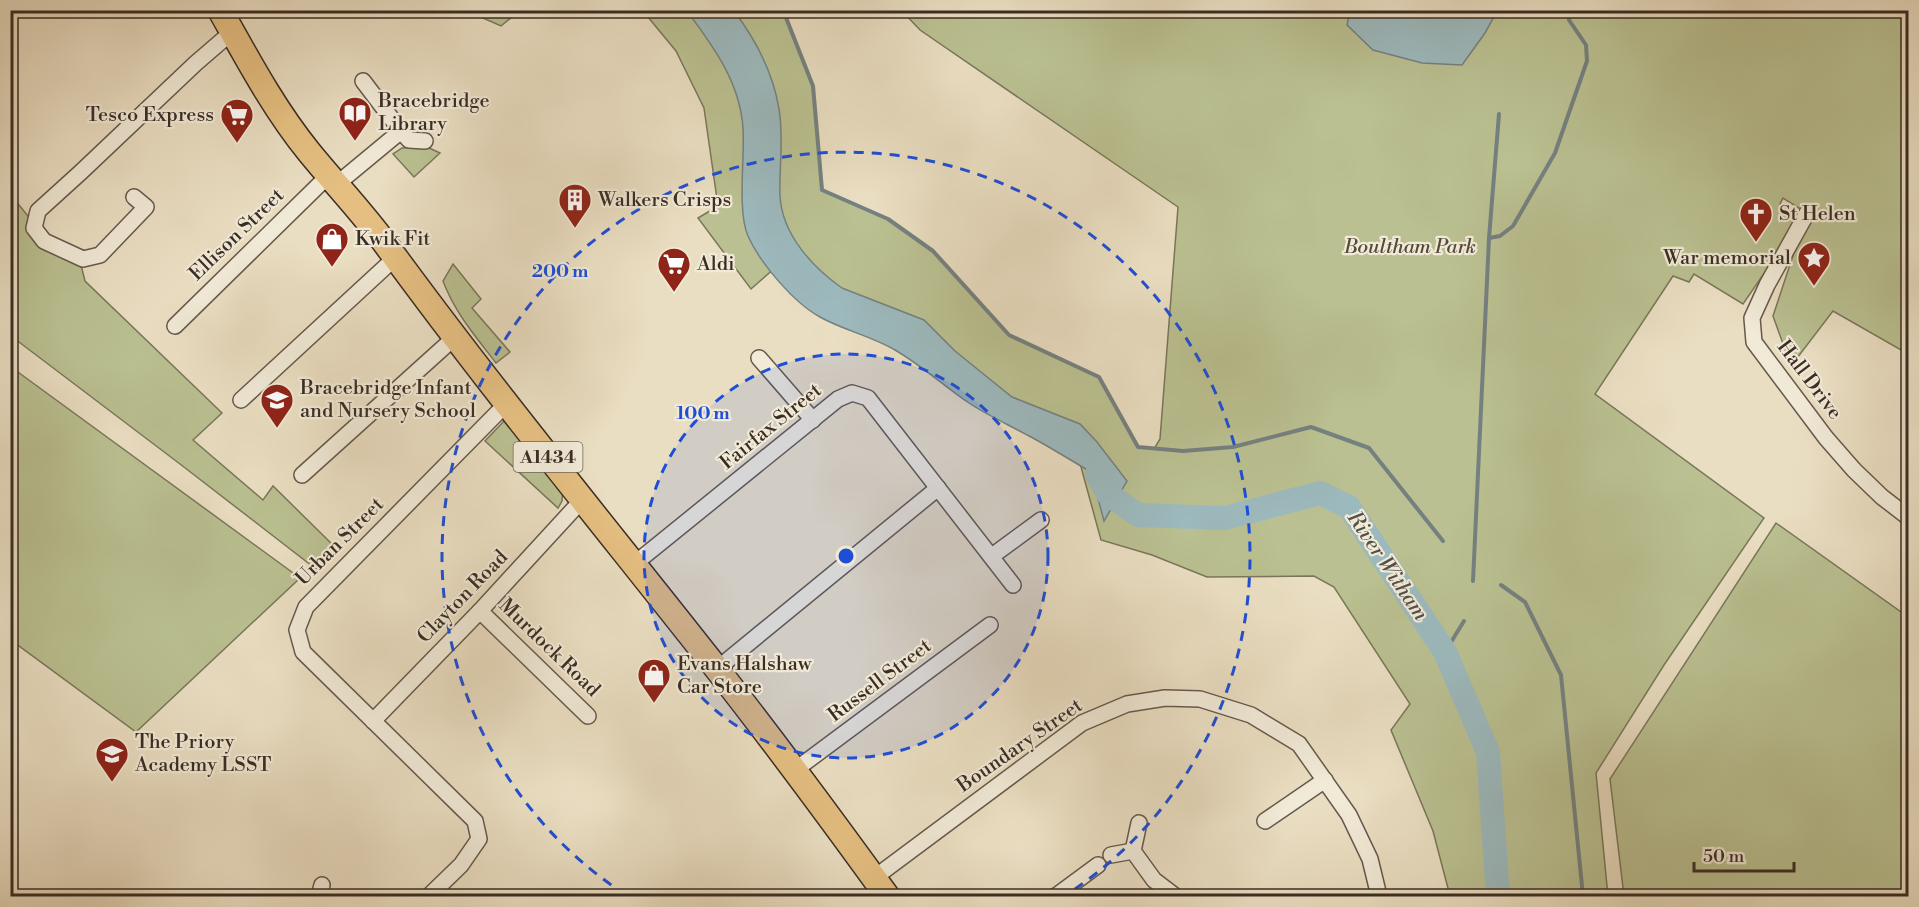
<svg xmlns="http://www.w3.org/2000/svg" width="1919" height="907" viewBox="0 0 1919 907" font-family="'Libre Bodoni',serif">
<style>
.green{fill:#bac091;stroke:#7a765b;stroke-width:1.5}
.water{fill:#9cb9bd;stroke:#758180;stroke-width:1.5}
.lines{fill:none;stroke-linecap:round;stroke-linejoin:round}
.stream{stroke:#758180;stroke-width:4}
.river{stroke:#9cb9bd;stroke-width:24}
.minor-casing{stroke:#66594c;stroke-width:18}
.primary-casing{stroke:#3a2d25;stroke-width:27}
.minor{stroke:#f1ead7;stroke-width:15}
.primary{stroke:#e5bf81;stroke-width:24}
.ring{fill:none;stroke:#1d4ed8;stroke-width:3;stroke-dasharray:10 8}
.labels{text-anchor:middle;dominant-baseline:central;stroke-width:4.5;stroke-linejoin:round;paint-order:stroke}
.shield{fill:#f1ead7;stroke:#71665a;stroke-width:1.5}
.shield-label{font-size:18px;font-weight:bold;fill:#3a2d25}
.poi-label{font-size:20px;fill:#3a2d25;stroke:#f1ead7;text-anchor:start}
.street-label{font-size:20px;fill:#3a2d25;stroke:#f1ead7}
.park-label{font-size:20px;font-style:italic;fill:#544a3b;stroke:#f1ead7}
.water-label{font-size:21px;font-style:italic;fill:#52504b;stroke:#f1ead7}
.centre{fill:#1d4ed8;stroke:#f1ead7;stroke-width:3}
.ring-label{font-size:18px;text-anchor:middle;font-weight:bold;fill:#1d4ed8;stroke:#f1ead7;stroke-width:4.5;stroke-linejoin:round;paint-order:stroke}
</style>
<rect width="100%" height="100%" fill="#eadec2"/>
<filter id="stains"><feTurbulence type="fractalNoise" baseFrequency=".00333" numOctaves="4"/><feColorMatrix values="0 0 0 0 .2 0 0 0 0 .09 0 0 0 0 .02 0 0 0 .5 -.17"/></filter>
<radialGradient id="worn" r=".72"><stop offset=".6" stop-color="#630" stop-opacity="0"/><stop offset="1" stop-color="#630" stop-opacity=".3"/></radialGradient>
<!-- green -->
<g class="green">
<polygon points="467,11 519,11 501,26"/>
<polygon points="643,11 783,11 813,86 822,190 888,219 933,251 1009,335 1099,377 1137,447 1154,449 1160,439 1178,207 920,30 902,11 1908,11 1908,354 1833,311 1791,366 1773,316 1807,213 1783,198 1780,204 1803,217 1743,304 1694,274 1689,282 1673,276 1595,394 1764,518 1664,665 1596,773 1608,896 1450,896 1433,831 1391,730 1410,704 1334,587 1314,576 1207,577 1152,555 1101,540 1072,434 784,260 751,289 698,218 718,206 704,108 676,51"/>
<polygon points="427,147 440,153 414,177 393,154 402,148"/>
<polygon points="10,194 28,216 30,226 81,265 85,281 222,413 193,440 263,500 273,486 337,549 316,569 180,464 11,336"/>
<path d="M453,264L481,299L472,308L510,352L496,363C476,337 455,313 443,281Z"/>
<polygon points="11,367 300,578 136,732 11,640"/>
<polygon points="506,419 563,488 562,501 558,508 485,441"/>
<polygon points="1776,523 1908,617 1908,896 1624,896 1610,779"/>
</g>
<!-- water -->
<g class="water">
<path d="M687,11H734C756,40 773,72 779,109C784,138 779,167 780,196C782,234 812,267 842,288L924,320L955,351L1012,397L1080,424L1097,442L1127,481L1104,521L1091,472C1070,460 1050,447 1029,436C1009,425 987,415 969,403C944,386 921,365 895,350C871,336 843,330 820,317C794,303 760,263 748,236C737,211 745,157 743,128C740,82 713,46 687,11Z"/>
<polygon points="1350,11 1350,10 1497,11 1485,33 1462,65 1422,63 1373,50 1347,25"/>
</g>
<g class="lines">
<!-- stream -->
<g class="stream">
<polyline points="783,10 813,86 822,190 888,219 933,251 1009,335 1099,377 1138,447 1183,451 1233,447 1311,427 1369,448 1443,541"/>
<polyline points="1489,238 1500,236 1513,226 1555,153 1587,61 1586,45 1569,20 1569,10"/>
<polyline points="1473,581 1489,238 1499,114"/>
<polyline points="1501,585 1525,602 1561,675 1583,896"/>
<polyline points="1445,652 1464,621"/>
</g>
<!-- river -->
<polyline class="river" points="1097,474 1108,494 1138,515 1225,518 1320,493 1349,507 1445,652 1488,752 1498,896"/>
<!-- minor casing -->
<g class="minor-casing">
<g id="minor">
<polyline points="401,131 409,140 425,141"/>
<polyline points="337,184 401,131 363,81"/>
<polyline points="134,197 146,207 100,255 83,259 44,241 34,228 38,211 81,172 196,63 232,32"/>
<polyline points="1807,213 1767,285 1752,318 1754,342 1826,438 1854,470 1882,497 1908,517"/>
<polyline points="175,326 329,175"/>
<polyline points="759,358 813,420"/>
<polyline points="241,400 395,258"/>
<polyline points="302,475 454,338"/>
<polyline points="992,556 1041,520"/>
<polyline points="633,565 838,399 852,393 868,398 1013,585"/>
<polyline points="480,611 588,716"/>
<polyline points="717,669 938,488"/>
<polyline points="373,721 480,611 582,500"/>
<polyline points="795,770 990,625"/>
<polyline points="1265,821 1325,780"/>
<polyline points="1139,823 1133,851 1154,880 1175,896"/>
<polyline points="1111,855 1133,851"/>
<polyline points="874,878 1082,723 1127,704 1165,698 1200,699 1251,715 1299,744 1349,815 1370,859 1379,896"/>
<polyline points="319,896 322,885"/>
<polyline points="429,896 461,865 479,839 475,821 303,652 297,630 306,607 506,404"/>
<polyline points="1056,896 1098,865"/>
</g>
</g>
<!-- primary casing -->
<g class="primary-casing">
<path id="primary" d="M220,10C247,58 274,109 309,152C335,184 363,213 387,246C493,391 606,528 717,669C775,743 832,820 887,896"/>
</g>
<!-- minor -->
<use href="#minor" class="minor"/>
<!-- primary -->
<use href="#primary" class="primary"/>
</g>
<!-- distance rings -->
<circle cx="846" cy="556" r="202" fill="#1d4ed8" fill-opacity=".12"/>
<g class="ring">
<circle cx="846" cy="556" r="202"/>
<path d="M626 895A404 404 0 1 1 1066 895"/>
</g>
<!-- icons -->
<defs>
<g id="library-pin" transform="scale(1.725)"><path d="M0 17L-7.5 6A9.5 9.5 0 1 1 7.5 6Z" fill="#8f2418" stroke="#f1ead7"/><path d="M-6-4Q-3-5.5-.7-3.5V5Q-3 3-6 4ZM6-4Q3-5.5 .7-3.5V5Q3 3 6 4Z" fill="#fff"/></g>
<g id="supermarket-pin" transform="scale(1.725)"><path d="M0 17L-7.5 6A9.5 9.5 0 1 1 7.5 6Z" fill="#8f2418" stroke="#f1ead7"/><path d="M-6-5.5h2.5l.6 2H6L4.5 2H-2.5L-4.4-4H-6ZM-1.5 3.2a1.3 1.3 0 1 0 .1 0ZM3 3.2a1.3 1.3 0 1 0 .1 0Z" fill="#fff"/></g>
<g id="building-pin" transform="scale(1.725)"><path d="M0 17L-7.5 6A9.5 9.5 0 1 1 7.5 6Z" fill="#8f2418" stroke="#f1ead7"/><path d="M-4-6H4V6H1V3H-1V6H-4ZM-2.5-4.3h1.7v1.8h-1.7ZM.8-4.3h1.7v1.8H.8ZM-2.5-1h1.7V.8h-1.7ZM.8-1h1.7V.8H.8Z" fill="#fff"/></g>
<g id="church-pin" transform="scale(1.725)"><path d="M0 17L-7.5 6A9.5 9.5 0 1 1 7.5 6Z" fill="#8f2418" stroke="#f1ead7"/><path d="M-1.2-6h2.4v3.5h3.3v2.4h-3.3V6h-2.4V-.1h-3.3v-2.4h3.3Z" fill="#fff"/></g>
<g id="shop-pin" transform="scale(1.725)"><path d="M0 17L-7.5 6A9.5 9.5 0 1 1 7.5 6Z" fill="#8f2418" stroke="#f1ead7"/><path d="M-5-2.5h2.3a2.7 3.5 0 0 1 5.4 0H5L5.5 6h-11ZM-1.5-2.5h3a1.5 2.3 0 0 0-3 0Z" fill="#fff"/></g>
<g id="sight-pin" transform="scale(1.725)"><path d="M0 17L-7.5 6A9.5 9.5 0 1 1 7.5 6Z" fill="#8f2418" stroke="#f1ead7"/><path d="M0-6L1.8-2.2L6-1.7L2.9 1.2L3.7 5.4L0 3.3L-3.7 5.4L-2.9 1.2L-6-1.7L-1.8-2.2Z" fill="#fff"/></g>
<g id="school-pin" transform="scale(1.725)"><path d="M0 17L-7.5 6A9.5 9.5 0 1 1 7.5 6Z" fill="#8f2418" stroke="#f1ead7"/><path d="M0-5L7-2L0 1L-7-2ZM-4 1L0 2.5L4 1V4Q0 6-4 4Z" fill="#fff"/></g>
</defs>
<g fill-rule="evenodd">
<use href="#library-pin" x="355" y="113"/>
<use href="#supermarket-pin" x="237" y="115"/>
<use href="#building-pin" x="575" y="200"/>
<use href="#church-pin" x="1756" y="214"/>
<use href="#shop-pin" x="332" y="239"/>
<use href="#sight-pin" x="1814" y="258"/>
<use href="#supermarket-pin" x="674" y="264"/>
<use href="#school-pin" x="277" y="400"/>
<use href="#shop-pin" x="654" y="675"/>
<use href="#school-pin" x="112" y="754"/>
</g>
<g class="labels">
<!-- shield labels -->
<rect class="shield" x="513.5" y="442" width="69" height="30" rx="4.5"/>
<g class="shield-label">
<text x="548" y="457">A1434</text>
</g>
<!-- poi labels -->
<g class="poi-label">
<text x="378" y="101">Bracebridge<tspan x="378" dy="23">Library</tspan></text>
<text x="214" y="115" text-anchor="end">Tesco Express</text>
<text x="598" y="200">Walkers Crisps</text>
<text x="1779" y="214">St Helen</text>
<text x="355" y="239">Kwik Fit</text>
<text x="1791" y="258" text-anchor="end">War memorial</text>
<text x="697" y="264">Aldi</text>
<text x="300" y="388">Bracebridge Infant<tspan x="300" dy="23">and Nursery School</tspan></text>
<text x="677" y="664">Evans Halshaw<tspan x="677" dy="23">Car Store</tspan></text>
<text x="135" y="742">The Priory<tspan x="135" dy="23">Academy LSST</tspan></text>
</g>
<!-- street labels -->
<g class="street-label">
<text transform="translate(237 235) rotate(-44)">Ellison Street</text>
<text transform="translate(1809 380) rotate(53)">Hall Drive</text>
<text transform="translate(771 427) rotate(-39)">Fairfax Street</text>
<text transform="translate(340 542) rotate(-45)">Urban Street</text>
<text transform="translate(463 597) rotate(-46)">Clayton Road</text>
<text transform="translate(549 648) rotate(44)">Murdock Road</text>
<text transform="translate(880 681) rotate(-37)">Russell Street</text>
<text transform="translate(1020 746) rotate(-35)">Boundary Street</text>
</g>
<!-- park labels -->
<g class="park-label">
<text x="1410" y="247">Boultham Park</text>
</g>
<!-- water labels -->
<g class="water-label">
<text transform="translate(1387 566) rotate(56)">River Witham</text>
</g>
</g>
<circle cx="846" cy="556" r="9" class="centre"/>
<g class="ring-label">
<text x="560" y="277">200 m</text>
<text x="703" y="419">100 m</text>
</g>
<!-- margin -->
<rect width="1919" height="907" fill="none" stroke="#eadec2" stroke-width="36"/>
<rect x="12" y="12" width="1895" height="883" fill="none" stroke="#3a2d25" stroke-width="3"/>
<rect x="18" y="18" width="1883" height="871" fill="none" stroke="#3a2d25" stroke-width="1.5"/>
<!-- scale -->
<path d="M1694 862v9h100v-9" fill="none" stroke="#3a2d25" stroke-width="3"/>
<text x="1703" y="862" font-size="18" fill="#3a2d25" stroke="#f1ead7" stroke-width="4.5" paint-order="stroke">50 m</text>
<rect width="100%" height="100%" filter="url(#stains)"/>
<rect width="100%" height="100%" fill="url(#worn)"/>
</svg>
